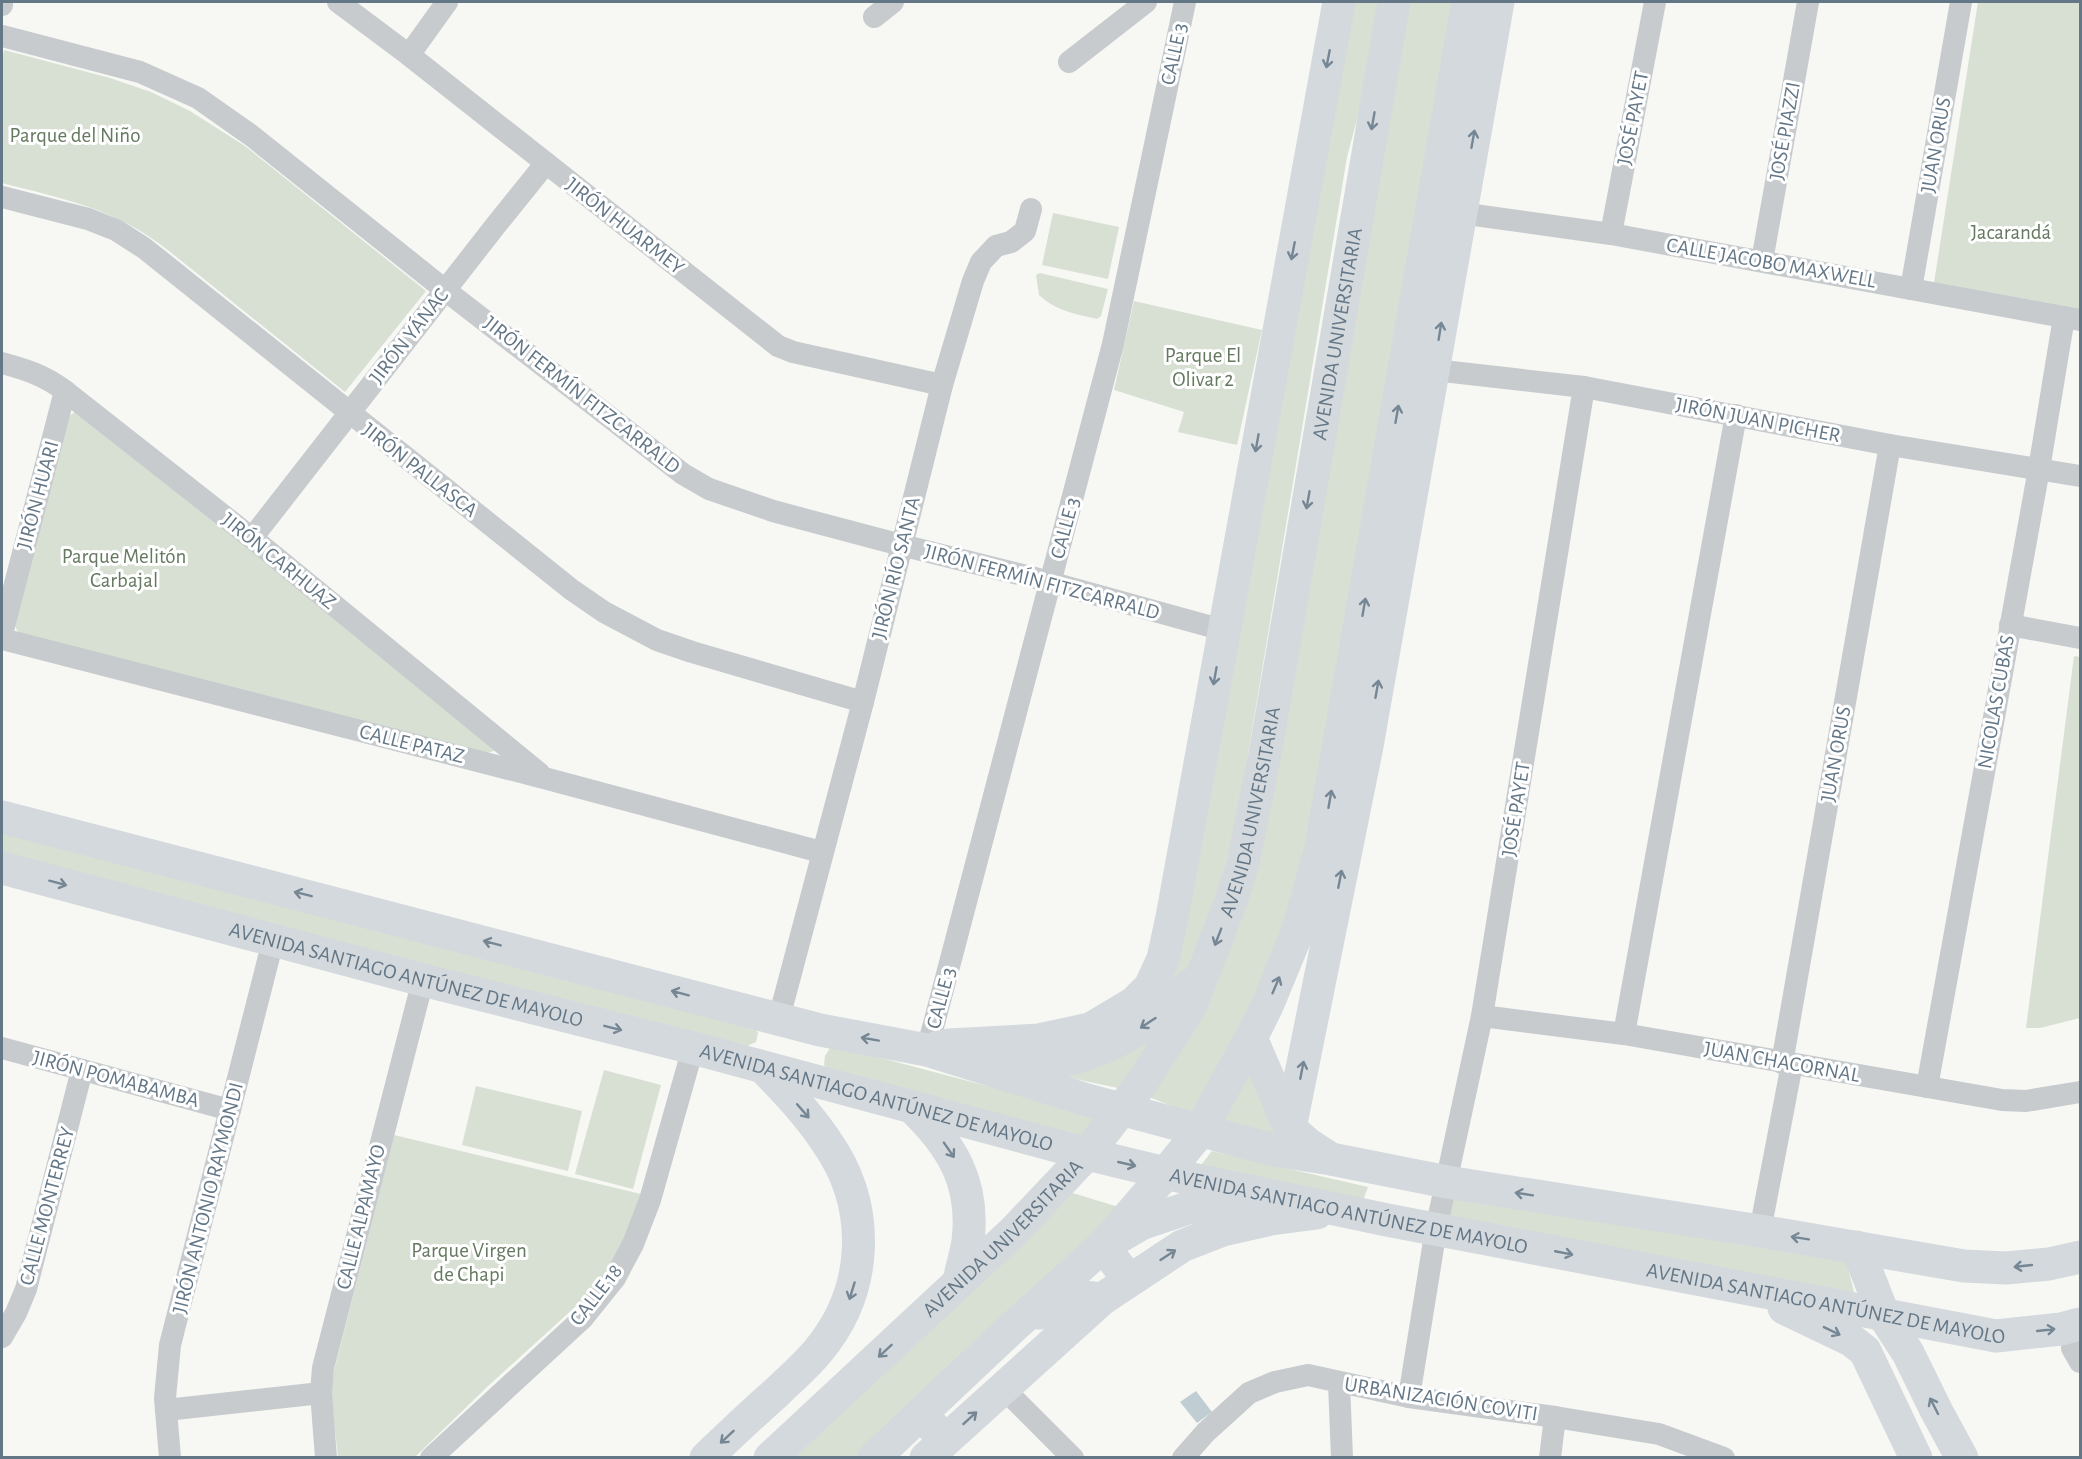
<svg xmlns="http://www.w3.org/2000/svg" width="2082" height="1459" viewBox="0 0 2082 1459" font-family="'Alegreya Sans',sans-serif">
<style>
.green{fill:#d8e0d4}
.water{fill:#c0cdd2}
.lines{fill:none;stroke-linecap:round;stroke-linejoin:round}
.street{stroke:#c7cbce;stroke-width:22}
.secondary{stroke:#d4d9dd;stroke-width:33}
.primary{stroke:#d4d9dd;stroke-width:33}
.oneway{stroke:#758694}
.labels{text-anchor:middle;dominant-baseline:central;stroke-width:6;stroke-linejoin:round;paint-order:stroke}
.street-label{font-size:21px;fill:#647787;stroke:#fff}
.park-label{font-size:21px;fill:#64795f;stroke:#fff}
</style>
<rect width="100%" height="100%" fill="#f7f7f4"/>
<!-- green -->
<g class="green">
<polygon points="1353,2 1381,2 1368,78 1347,157 1236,827 1205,937 1189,973 1136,1010"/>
<polygon points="1404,2 1456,2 1292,923 1197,1116 1149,1097 1210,989"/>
<polygon points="1978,2 2080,2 2080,315 1933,289"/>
<path d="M4,50L110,78L151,92L190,111L245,146L426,291L345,392L169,251C117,209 64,199 2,183V62Z"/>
<polygon points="1053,213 1119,227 1108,279 1042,265"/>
<path d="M1040,273L1108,289L1101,316L1097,319C1076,314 1056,311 1039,295L1036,275Z"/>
<polygon points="1134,301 1262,330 1237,445 1178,432 1184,412 1114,390"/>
<polygon points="77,411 493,742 494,751 483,754 21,638 13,622 67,417"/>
<polygon points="2074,656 2080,657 2080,1018 2040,1028 2026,1028"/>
<polygon points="2,829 753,1024 758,1033 756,1042 745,1047 2,854"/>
<polygon points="1167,1022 1123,1089 1031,1070"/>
<polygon points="832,1045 1104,1117 1086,1140 829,1071 824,1065 825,1056"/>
<polygon points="604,1070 661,1085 633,1189 575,1174"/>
<polygon points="1250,1070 1278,1139 1216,1127"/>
<polygon points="476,1086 582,1111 568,1171 462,1145"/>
<polygon points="394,1135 641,1194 623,1241 606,1274 586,1297 487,1387 415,1457 338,1458 331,1394 334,1371"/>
<polygon points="1212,1151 1368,1187 1362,1203 1201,1165"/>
<polygon points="1066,1191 1122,1208 860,1457 786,1458"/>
<polygon points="1454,1193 1846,1260 1855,1296 1448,1222"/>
</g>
<!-- water -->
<polygon class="water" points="1196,1391 1212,1412 1197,1423 1180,1402"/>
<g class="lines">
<!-- street -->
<g class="street">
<polyline points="338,2 409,55 778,346 793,352 942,385"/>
<polyline points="2,5 2,2"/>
<polyline points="874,17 893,2"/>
<polyline points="2,36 140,72 198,98 252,136 445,290 683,474 709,489 773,511 901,545 1035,578 1223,630"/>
<polyline points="409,55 447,2"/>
<polyline points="1069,62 1146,2"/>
<polyline points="2,197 88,219 116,230 144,248 572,590 604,612 657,640 692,652 863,702"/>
<polyline points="1460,213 1611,234 2080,320"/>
<polyline points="1611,234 1655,2"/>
<polyline points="1762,261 1808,2"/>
<polyline points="1911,289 1961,2"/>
<path d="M2,363C27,370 44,375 65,391L252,538L539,773"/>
<polyline points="1434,370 1584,387 1890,445 2080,476"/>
<polyline points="252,538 496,225 546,163"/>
<polyline points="2010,625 2080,638"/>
<polyline points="2,634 65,391"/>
<polyline points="2,639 544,778 821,852"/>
<polyline points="1482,1016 1624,1034 2002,1100 2026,1101 2080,1092"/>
<polyline points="779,1018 863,702 942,385 973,281 981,262 996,246 1011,242 1025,231 1031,209"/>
<polyline points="1624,1034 1736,415"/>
<polyline points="2,1048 230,1110"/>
<polyline points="927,1050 1113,344 1185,2"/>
<polyline points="1782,1063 1890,445"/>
<polyline points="1927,1087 2039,469 2064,317"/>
<polyline points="1760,1231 1792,1064"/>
<polyline points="2,1337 16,1313 26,1289 82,1070"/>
<polyline points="2072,1348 2080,1362"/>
<polyline points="1339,1383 1342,1458"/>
<polyline points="1003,1388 1073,1458"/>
<polyline points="1409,1397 1436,1229 1482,1016 1584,387"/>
<polyline points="166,1410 321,1393"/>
<polyline points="170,1458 165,1398 170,1345 273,941"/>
<polyline points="326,1458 321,1393 323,1368 423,980"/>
<polyline points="431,1458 582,1319 615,1278 633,1244 650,1200 693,1048"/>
<polyline points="1183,1458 1206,1432 1249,1393 1275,1382 1308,1375 1409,1397 1555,1417 1659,1434 1724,1458"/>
<polyline points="1550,1458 1555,1417"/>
</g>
<!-- secondary -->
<g class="secondary">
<polyline points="2,817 820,1030 927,1050 1087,1100 1274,1150 1331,1159 1447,1182 1760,1231 1964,1266 2006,1268 2049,1264 2080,1257"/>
<path id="s1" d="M2,868L423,980L693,1048L1087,1154L1182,1177L1387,1220L1996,1336L2061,1329L2080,1324"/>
<polyline points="938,1047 949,1045 1039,1040 1090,1029 1099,1024 1134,1003 1150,987 1163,959 1172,917 1339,2"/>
<polyline points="1290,1128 1367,746 1498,2"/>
<polyline points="1857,1247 1884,1316 1908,1353 1936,1410 1962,1458"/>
<polyline points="1784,1308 1851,1340 1865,1351 1916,1458"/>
<path d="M706,1458C729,1436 752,1414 776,1393C790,1379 806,1366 818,1351C869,1290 872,1206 826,1141C808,1114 786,1091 764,1068"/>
<polyline points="926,1458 1102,1299 1182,1246 1223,1230 1271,1219 1317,1213"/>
</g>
<!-- primary -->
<g class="primary">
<polyline points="1251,1038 1290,1128 1308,1144 1331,1159"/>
<path d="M951,1057C970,1060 990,1064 1010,1065C1078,1069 1146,1035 1190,985"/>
<path d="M911,1106C952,1145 975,1183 968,1241C966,1255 961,1269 959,1282"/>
<polyline points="1129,1280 1103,1246 1143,1223 1188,1208 1289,1200"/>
<polyline points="1040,1313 1074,1296 1102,1299"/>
<polyline points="921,1414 945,1440"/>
<path id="s2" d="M770,1458L1014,1231L1087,1154L1141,1084L1190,1007L1230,904L1243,863L1265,754L1394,2"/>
<polyline points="874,1458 1012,1328 1103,1246 1166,1173 1200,1131 1251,1038 1267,1006 1298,931 1321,847 1468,2"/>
</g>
</g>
<!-- one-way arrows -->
<defs><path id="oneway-shaft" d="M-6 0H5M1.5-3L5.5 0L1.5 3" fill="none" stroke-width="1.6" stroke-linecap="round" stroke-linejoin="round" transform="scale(1.5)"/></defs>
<g class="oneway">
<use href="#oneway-shaft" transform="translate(1328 59) rotate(101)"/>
<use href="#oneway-shaft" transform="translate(1373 121) rotate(100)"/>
<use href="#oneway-shaft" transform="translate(1473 139) rotate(-80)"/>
<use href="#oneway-shaft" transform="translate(1293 251) rotate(101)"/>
<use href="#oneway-shaft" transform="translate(1440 331) rotate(-81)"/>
<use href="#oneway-shaft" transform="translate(1397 414) rotate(-80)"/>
<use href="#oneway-shaft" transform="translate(1257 443) rotate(100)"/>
<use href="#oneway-shaft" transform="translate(1308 500) rotate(100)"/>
<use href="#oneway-shaft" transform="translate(1364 607) rotate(-80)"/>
<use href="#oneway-shaft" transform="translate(1215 676) rotate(100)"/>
<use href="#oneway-shaft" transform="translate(1377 689) rotate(-80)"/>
<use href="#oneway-shaft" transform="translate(1330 799) rotate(-80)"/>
<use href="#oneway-shaft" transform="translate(1340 879) rotate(-79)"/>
<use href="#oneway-shaft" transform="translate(58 883) rotate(15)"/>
<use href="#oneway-shaft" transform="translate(303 894) rotate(-166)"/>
<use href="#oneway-shaft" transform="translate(1218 937) rotate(111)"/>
<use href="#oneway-shaft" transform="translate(492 943) rotate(-165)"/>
<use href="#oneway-shaft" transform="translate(1276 985) rotate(-67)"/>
<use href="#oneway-shaft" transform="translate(680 993) rotate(-165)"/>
<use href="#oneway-shaft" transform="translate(1148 1023) rotate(147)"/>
<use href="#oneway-shaft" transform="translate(613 1028) rotate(14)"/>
<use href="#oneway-shaft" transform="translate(870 1039) rotate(-170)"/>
<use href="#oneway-shaft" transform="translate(1302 1070) rotate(-79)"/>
<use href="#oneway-shaft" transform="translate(803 1111) rotate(49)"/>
<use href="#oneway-shaft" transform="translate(949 1150) rotate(55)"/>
<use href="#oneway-shaft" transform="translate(1127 1164) rotate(13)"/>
<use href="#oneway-shaft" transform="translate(1524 1194) rotate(-171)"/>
<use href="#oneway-shaft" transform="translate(1800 1238) rotate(-171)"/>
<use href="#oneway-shaft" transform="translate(1564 1253) rotate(11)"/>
<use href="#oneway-shaft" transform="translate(1168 1255) rotate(-33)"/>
<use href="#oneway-shaft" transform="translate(2023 1266) rotate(174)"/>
<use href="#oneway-shaft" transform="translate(852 1291) rotate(107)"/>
<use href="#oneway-shaft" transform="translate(2046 1330) rotate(-6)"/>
<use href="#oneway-shaft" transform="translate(1832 1331) rotate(26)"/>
<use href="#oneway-shaft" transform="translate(885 1351) rotate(137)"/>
<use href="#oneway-shaft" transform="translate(1934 1406) rotate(-117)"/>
<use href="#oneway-shaft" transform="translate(970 1418) rotate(-42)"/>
<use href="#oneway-shaft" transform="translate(727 1437) rotate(137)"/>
</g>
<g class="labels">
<!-- street labels -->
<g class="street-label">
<text transform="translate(1174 54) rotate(-78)">CALLE 3</text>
<text transform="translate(1633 118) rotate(-79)">JOSÉ PAYET</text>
<text transform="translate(1785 131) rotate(-80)">JOSÉ PIAZZI</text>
<text transform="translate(1936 145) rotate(-80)">JUAN ORUS</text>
<text transform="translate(625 226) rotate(38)">JIRÓN HUARMEY</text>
<text transform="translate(1771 263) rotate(10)">CALLE JACOBO MAXWELL</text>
<text stroke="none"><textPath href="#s2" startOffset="1310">AVENIDA UNIVERSITARIA</textPath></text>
<text transform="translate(409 336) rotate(-52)">JIRÓN YÁNAC</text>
<text transform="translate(582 395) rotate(38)">JIRÓN FERMÍN FITZCARRALD</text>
<text transform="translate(1758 420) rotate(11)">JIRÓN JUAN PICHER</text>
<text transform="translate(420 470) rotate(38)">JIRÓN PALLASCA</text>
<text transform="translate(38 495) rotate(-75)">JIRÓN HUARI</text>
<text transform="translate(1065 528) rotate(-75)">CALLE 3</text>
<text transform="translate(279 561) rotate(39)">JIRÓN CARHUAZ</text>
<text transform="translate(896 568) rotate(-76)">JIRÓN RÍO SANTA</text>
<text transform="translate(1042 582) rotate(15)">JIRÓN FERMÍN FITZCARRALD</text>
<text transform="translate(1996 702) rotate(-80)">NICOLAS CUBAS</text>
<text transform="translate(412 744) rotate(14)">CALLE PATAZ</text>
<text transform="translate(1836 754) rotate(-80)">JUAN ORUS</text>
<text transform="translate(1516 809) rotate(-81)">JOSÉ PAYET</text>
<text stroke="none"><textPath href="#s2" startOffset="824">AVENIDA UNIVERSITARIA</textPath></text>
<text stroke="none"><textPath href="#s1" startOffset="418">AVENIDA SANTIAGO ANTÚNEZ DE MAYOLO</textPath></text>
<text transform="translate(941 998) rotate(-75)">CALLE 3</text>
<text transform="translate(1782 1062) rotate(10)">JUAN CHACORNAL</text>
<text transform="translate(116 1079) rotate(15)">JIRÓN POMABAMBA</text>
<text stroke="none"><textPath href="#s1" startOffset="904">AVENIDA SANTIAGO ANTÚNEZ DE MAYOLO</textPath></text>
<text transform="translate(208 1198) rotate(-76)">JIRÓN ANTONIO RAYMONDI</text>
<text transform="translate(47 1206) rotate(-75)">CALLE MONTERREY</text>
<text stroke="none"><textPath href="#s1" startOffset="1390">AVENIDA SANTIAGO ANTÚNEZ DE MAYOLO</textPath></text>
<text transform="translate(361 1217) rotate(-76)">CALLE ALPAMAYO</text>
<text stroke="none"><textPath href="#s2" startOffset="320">AVENIDA UNIVERSITARIA</textPath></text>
<text transform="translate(596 1295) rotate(-52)">CALLE 18</text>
<text stroke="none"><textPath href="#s1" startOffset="1876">AVENIDA SANTIAGO ANTÚNEZ DE MAYOLO</textPath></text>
<text transform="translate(1441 1399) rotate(9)">URBANIZACIÓN COVITI</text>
</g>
<!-- park labels -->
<g class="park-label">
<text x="75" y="135">Parque del Niño</text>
<text x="2011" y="232">Jacarandá</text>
<text x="1203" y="355">Parque El<tspan x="1203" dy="24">Olivar 2</tspan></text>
<text x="124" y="556">Parque Melitón<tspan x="124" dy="24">Carbajal</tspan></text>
<text x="469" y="1250">Parque Virgen<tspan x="469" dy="24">de Chapi</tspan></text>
</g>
</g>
<!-- border -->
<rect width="2082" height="1459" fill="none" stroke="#647787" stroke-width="6"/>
</svg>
